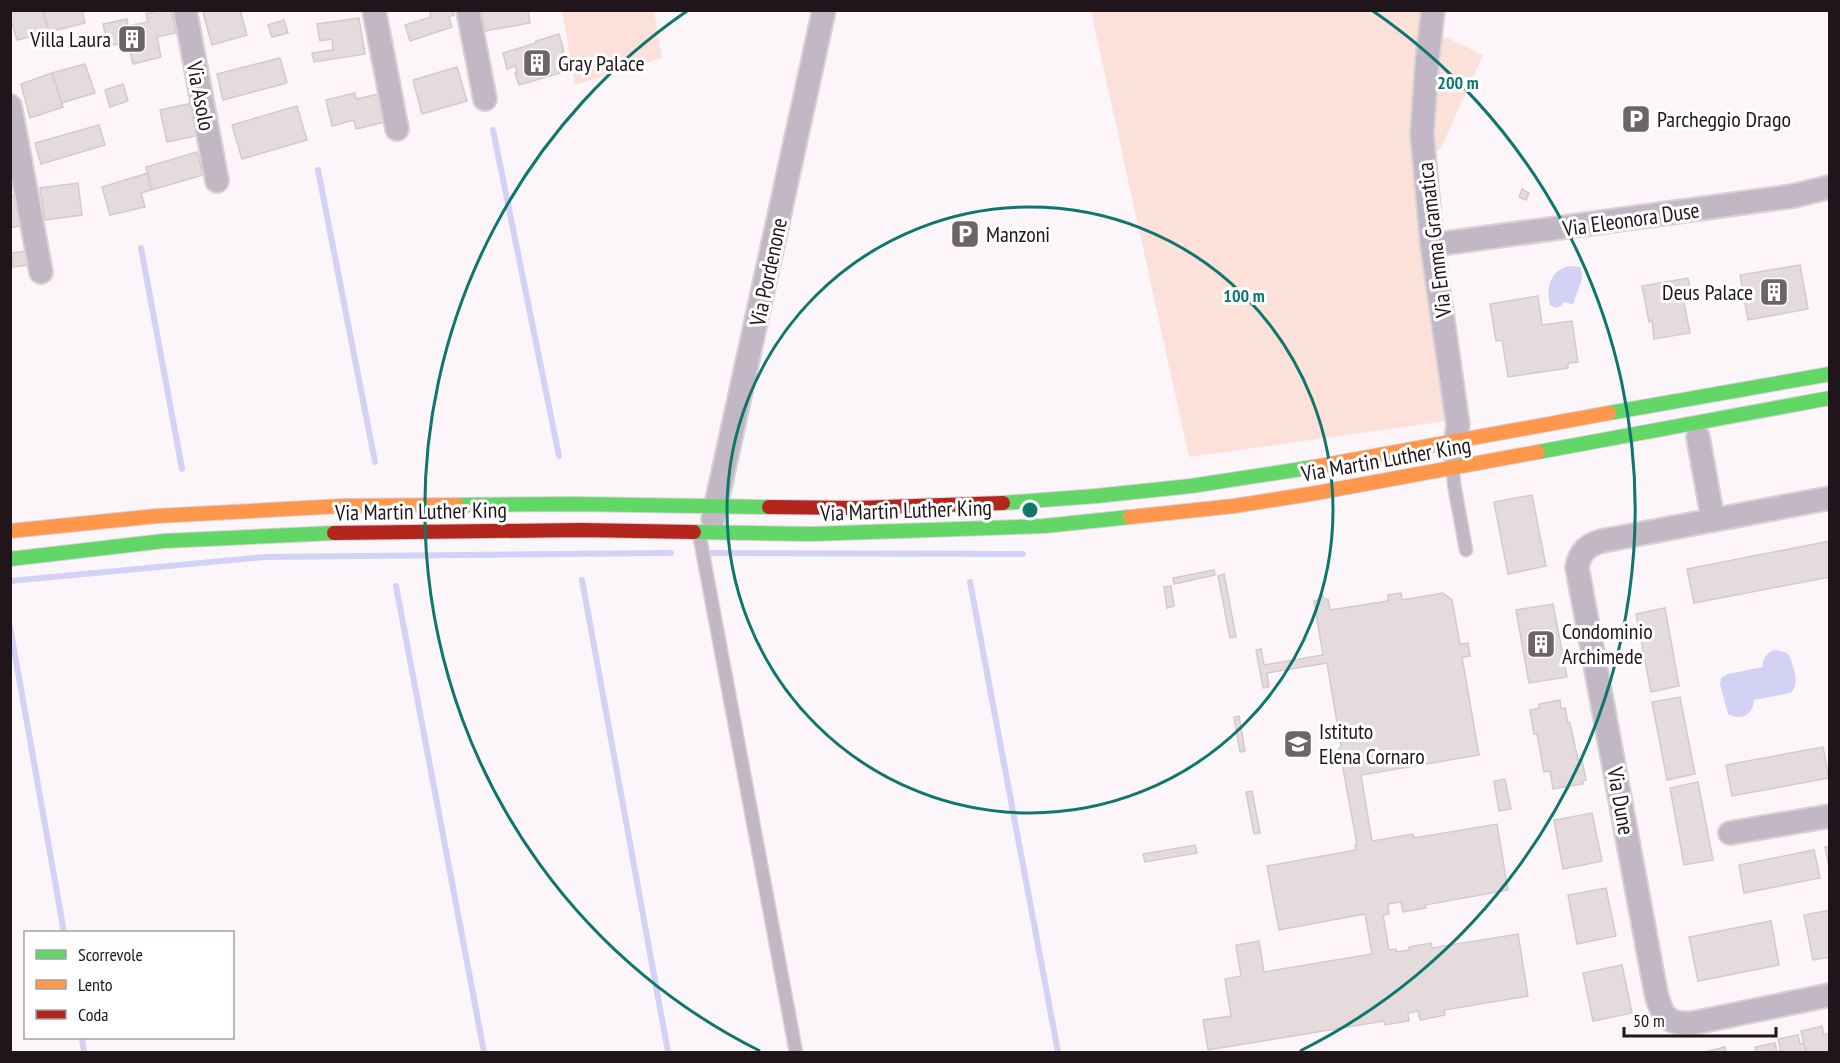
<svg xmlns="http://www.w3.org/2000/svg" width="1840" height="1063" viewBox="0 0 1840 1063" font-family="'PT Sans Narrow',sans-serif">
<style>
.green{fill:#fbe1d9}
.water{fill:#d3d1f4}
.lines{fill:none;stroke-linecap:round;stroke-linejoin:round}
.stream{stroke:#d3d1f4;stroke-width:6}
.building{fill:#e5dbdd;stroke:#d3cacc;stroke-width:1.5}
.lane-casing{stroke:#d8d2d5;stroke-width:15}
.street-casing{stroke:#d8d2d5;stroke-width:26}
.fast-casing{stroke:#d8d2d5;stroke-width:16}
.slow-casing{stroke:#d8d2d5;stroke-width:16}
.jam-casing{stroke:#d8d2d5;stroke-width:16}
.lane{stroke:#c2b7c5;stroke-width:12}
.street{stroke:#c2b7c5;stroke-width:22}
.fast{stroke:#63d668;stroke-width:14}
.slow{stroke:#ff974d;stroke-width:14}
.jam{stroke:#b3261e;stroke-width:14}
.ring{fill:none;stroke:#0f766e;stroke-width:3}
.labels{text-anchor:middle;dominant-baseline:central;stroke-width:6;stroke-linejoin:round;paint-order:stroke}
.poi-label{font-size:22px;fill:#20151b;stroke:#fff;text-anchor:start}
.street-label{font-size:22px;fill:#20151b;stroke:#fff}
.centre{fill:#0f766e;stroke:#fff;stroke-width:3}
.ring-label{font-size:18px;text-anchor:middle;font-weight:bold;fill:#0f766e;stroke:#fff;stroke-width:6;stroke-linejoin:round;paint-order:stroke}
</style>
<rect width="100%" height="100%" fill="#fcf5f9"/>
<!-- green -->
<g class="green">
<polygon points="562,11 654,11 662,58 575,85"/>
<polygon points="1091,11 1422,11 1419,28 1413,133 1414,180 1419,232 1447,421 1189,457"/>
<polygon points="1444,36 1483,55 1441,148 1437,151 1434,147 1439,42 1441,37"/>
</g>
<!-- water -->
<g class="water">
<path d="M1568,266L1580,267C1586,278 1576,292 1574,303L1571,304L1564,302L1561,306L1556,308L1550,305C1546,287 1550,272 1568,266Z"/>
<path d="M1776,650L1787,653L1789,655C1793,666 1801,685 1790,693L1754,700C1753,715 1742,721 1728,714L1720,684L1721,678L1728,674L1763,667C1762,658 1767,652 1776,650Z"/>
</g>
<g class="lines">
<!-- stream -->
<g class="stream">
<polyline points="493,130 559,456"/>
<polyline points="318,170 375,462"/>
<polyline points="141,248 182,469"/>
<polyline points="703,553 1023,554"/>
<polyline points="582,580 668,1052"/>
<polyline points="10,581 265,557 671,553"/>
<polyline points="970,582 1058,1052"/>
<polyline points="396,586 484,1052"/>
<polyline points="10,627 64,932"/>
<polyline points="82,1038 84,1052"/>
</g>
</g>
<!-- building -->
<g class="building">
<polygon points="10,10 43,10 49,32 17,40 10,17"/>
<polygon points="43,10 82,10 85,23 49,32"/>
<polygon points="161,10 171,10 176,33 157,37 161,57 133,64 128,42 108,46 103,24 127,19 128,26 148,22 146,14"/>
<polygon points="210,10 240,10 247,35 212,45 203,12"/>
<polygon points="429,10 452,10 454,15 449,17 452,27 410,41 405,25 431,17"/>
<polygon points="481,10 528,10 530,23 485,31"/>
<polygon points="359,18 365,54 314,62 312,53 333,50 332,39 320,41 317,24"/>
<polygon points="284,20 288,33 272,37 268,25"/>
<polygon points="559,34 564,51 562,52 564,59 566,58 570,70 519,85 515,73 517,72 515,66 507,69 503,53 536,43 536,41"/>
<polygon points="280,58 287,83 223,100 217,74"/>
<polygon points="85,64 95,93 61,103 52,73"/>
<polygon points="457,67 467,101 422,114 413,80"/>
<polygon points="52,73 63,107 30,118 21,84"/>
<polygon points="123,84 128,101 110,107 105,90"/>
<polygon points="355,93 356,99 383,93 389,121 356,129 354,120 332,126 326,100"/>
<polygon points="193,103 200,135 167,142 160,110"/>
<polygon points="297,106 307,140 242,159 232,125"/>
<polygon points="99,125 105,145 41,164 35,143"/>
<polygon points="197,152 203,175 151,190 146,167"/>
<polygon points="148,173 151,190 141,193 145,207 110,215 102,187"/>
<polygon points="78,183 82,215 45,220 40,188"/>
<polygon points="1522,189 1529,193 1526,200 1519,197"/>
<polygon points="22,194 28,224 10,228 10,196"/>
<polygon points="27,251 29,265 13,267 11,253"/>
<polygon points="1800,265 1808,309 1748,320 1740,275"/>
<polygon points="1688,278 1692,297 1683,298 1690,333 1654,339 1652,320 1649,322 1642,286"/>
<polygon points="1538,296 1542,325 1572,321 1578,362 1568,363 1568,368 1508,377 1502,340 1496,341 1490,304"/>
<polygon points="1532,495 1546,566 1508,574 1494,502"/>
<polygon points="1830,541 1830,577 1694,603 1687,569"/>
<polygon points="1214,570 1215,575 1174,584 1173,578"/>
<polygon points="1224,574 1236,637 1230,638 1218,576"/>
<polygon points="1171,586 1174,606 1167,608 1164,587"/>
<polygon points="1401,593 1402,600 1443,593 1452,600 1460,644 1468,643 1470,656 1462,657 1479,755 1361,775 1372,841 1413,834 1414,838 1497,824 1508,890 1425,905 1426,908 1403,912 1401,902 1388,904 1389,914 1383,915 1389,950 1396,949 1396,952 1409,950 1409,947 1431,943 1432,948 1518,934 1528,996 1444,1010 1445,1015 1420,1020 1418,1011 1408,1013 1409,1021 1385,1025 1384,1021 1208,1050 1203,1020 1231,1016 1225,979 1241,976 1236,945 1259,941 1264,972 1372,954 1365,914 1279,930 1267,866 1356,850 1355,845 1357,844 1342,763 1333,756 1341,746 1327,663 1267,673 1269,687 1263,688 1256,650 1261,649 1264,665 1323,655 1314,601 1317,601 1321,595 1325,599 1328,599 1330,610 1388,601 1388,595"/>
<polygon points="1553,604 1567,677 1529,683 1516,610"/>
<polygon points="1665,608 1679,686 1651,692 1636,614"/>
<polygon points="1680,697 1695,774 1667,780 1652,702"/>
<polygon points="1560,700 1561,709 1565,708 1568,723 1570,723 1578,760 1582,760 1586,780 1582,781 1583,784 1553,789 1550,771 1544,772 1537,734 1534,734 1530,710 1539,708 1539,704"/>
<polygon points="1239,716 1245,751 1240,752 1234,717"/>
<polygon points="1823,747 1829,778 1732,796 1726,765"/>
<polygon points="1505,779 1511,809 1499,811 1494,781"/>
<polygon points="1698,782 1713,860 1684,865 1670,788"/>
<polygon points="1252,791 1260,833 1254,834 1246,792"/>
<polygon points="1592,813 1602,861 1563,869 1554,820"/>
<polygon points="1195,845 1197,853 1145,862 1143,854"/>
<polygon points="1830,846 1830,872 1825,847"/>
<polygon points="1814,850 1820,878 1744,893 1739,865"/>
<polygon points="1606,888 1616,936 1577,944 1568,895"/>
<polygon points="1830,910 1830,957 1813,960 1804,915"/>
<polygon points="1771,921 1779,965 1698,981 1689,937"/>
<polygon points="1622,965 1632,1013 1593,1021 1583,973"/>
<polygon points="1822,1026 1824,1035 1830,1033 1830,1052 1806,1052 1801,1031"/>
<polygon points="1798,1035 1800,1044 1804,1043 1806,1052 1781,1052 1778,1039"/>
<polygon points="1775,1043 1777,1052 1781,1051 1781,1052 1756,1052 1755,1047"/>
<polygon points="1725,1047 1726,1052 1705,1052"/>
</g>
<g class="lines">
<!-- lane casing -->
<g class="lane-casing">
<g id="lane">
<polyline points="1453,468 1454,484 1466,550"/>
<polyline points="699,533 796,1052"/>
</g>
</g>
<!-- street casing -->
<g class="street-casing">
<g id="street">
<polyline points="185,10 217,181"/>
<polyline points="374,10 397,129"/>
<polyline points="468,10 485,99"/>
<polyline points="1433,10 1427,62 1422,134 1432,245 1458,425 1454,453"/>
<polyline points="10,106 41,272"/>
<polyline points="1432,245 1793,196 1830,187"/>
<polyline points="1698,437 1713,520"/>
<path d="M1830,498L1602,541C1587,545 1580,552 1577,567L1656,993C1662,1017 1668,1025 1693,1023L1830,995"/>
<polyline points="713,519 824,10"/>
<polyline points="1730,833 1830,816"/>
</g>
</g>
<!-- fast casing -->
<g class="fast-casing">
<g id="fast">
<polyline points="1609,413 1830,374"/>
<polyline points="1538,452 1830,398"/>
<polyline points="1003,503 1096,496 1191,486 1314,467"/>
<polyline points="457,505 573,504 769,507"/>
<polyline points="694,532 811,534 1044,526 1130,517"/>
<polyline points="10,559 164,541 334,533"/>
</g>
</g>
<!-- slow casing -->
<g class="slow-casing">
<g id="slow">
<polyline points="1314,467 1609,413"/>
<polyline points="1130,517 1234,506 1316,493 1538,452"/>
<polyline points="10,531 157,516 342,506 457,505"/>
</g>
</g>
<!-- jam casing -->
<g class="jam-casing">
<g id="jam">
<polyline points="769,507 856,508 1003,503"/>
<polyline points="334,533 581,530 694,532"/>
</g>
</g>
<!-- lane -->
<use href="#lane" class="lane"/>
<!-- street -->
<use href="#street" class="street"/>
<!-- fast -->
<use href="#fast" class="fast"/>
<!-- slow -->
<use href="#slow" class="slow"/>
<!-- jam -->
<use href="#jam" class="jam"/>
</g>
<!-- distance rings -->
<g class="ring">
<circle cx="1030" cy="510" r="303"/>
<path d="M760 1051A605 605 0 0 1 687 11M1373 11A605 605 0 0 1 1300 1051"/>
</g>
<!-- icons -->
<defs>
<g id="building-square" transform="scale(1.5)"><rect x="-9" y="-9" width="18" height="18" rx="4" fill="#6d6369" stroke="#fff"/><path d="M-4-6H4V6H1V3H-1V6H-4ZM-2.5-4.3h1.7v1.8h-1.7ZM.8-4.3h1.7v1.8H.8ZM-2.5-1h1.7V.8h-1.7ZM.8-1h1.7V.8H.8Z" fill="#fff"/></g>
<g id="parking-square" transform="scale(1.5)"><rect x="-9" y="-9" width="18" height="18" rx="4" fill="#6d6369" stroke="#fff"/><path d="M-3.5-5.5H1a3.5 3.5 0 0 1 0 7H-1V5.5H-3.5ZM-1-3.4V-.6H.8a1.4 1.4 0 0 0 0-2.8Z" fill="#fff"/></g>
<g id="school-square" transform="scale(1.5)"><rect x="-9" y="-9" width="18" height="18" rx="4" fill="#6d6369" stroke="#fff"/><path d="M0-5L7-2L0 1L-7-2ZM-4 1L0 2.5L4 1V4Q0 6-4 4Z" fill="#fff"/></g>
</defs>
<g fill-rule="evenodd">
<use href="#building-square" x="132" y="39"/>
<use href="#building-square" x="537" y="63"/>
<use href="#parking-square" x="1636" y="119"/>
<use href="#parking-square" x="965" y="234"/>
<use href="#building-square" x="1774" y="292"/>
<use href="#building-square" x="1541" y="644"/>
<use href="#school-square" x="1298" y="744"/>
</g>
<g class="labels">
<!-- poi labels -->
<g class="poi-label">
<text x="111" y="39" text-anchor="end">Villa Laura</text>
<text x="558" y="63">Gray Palace</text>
<text x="1657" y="119">Parcheggio Drago</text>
<text x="986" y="234">Manzoni</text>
<text x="1753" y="292" text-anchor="end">Deus Palace</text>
<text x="1562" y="631">Condominio<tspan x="1562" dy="25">Archimede</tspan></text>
<text x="1319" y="731">Istituto<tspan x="1319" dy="25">Elena Cornaro</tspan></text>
</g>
<!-- street labels -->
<g class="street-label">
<text transform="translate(201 96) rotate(79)">Via Asolo</text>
<text transform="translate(1631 219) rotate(-8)">Via Eleonora Duse</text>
<text transform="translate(1434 240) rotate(-97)">Via Emma Gramatica</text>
<text transform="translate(768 272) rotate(-78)">Via Pordenone</text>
<text transform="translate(1386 459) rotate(-10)">Via Martin Luther King</text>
<text transform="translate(906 510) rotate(-2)">Via Martin Luther King</text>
<text transform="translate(421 511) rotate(-1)">Via Martin Luther King</text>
<text transform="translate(1621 801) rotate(80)">Via Dune</text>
</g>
</g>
<circle cx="1030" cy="510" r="9" class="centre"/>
<g class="ring-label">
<text x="1458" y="89">200 m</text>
<text x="1244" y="302">100 m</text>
</g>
<!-- border -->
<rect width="1840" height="1063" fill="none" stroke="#20151b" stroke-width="24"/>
<!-- legend -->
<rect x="24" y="931" width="210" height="108" fill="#ffffff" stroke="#a6a1a4" stroke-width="1.5"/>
<rect x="36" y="950" width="30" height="9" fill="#63d668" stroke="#a6a1a4" stroke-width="1.5"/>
<text x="78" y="961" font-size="18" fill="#20151b">Scorrevole</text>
<rect x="36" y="980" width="30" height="9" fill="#ff974d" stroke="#a6a1a4" stroke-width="1.5"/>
<text x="78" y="991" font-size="18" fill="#20151b">Lento</text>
<rect x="36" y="1010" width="30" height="9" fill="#b3261e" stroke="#a6a1a4" stroke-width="1.5"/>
<text x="78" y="1021" font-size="18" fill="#20151b">Coda</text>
<!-- scale -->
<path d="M1624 1027v9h152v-9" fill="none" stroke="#20151b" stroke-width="3"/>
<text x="1633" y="1027" font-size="18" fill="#20151b" stroke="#ffffff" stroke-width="4.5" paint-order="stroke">50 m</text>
</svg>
